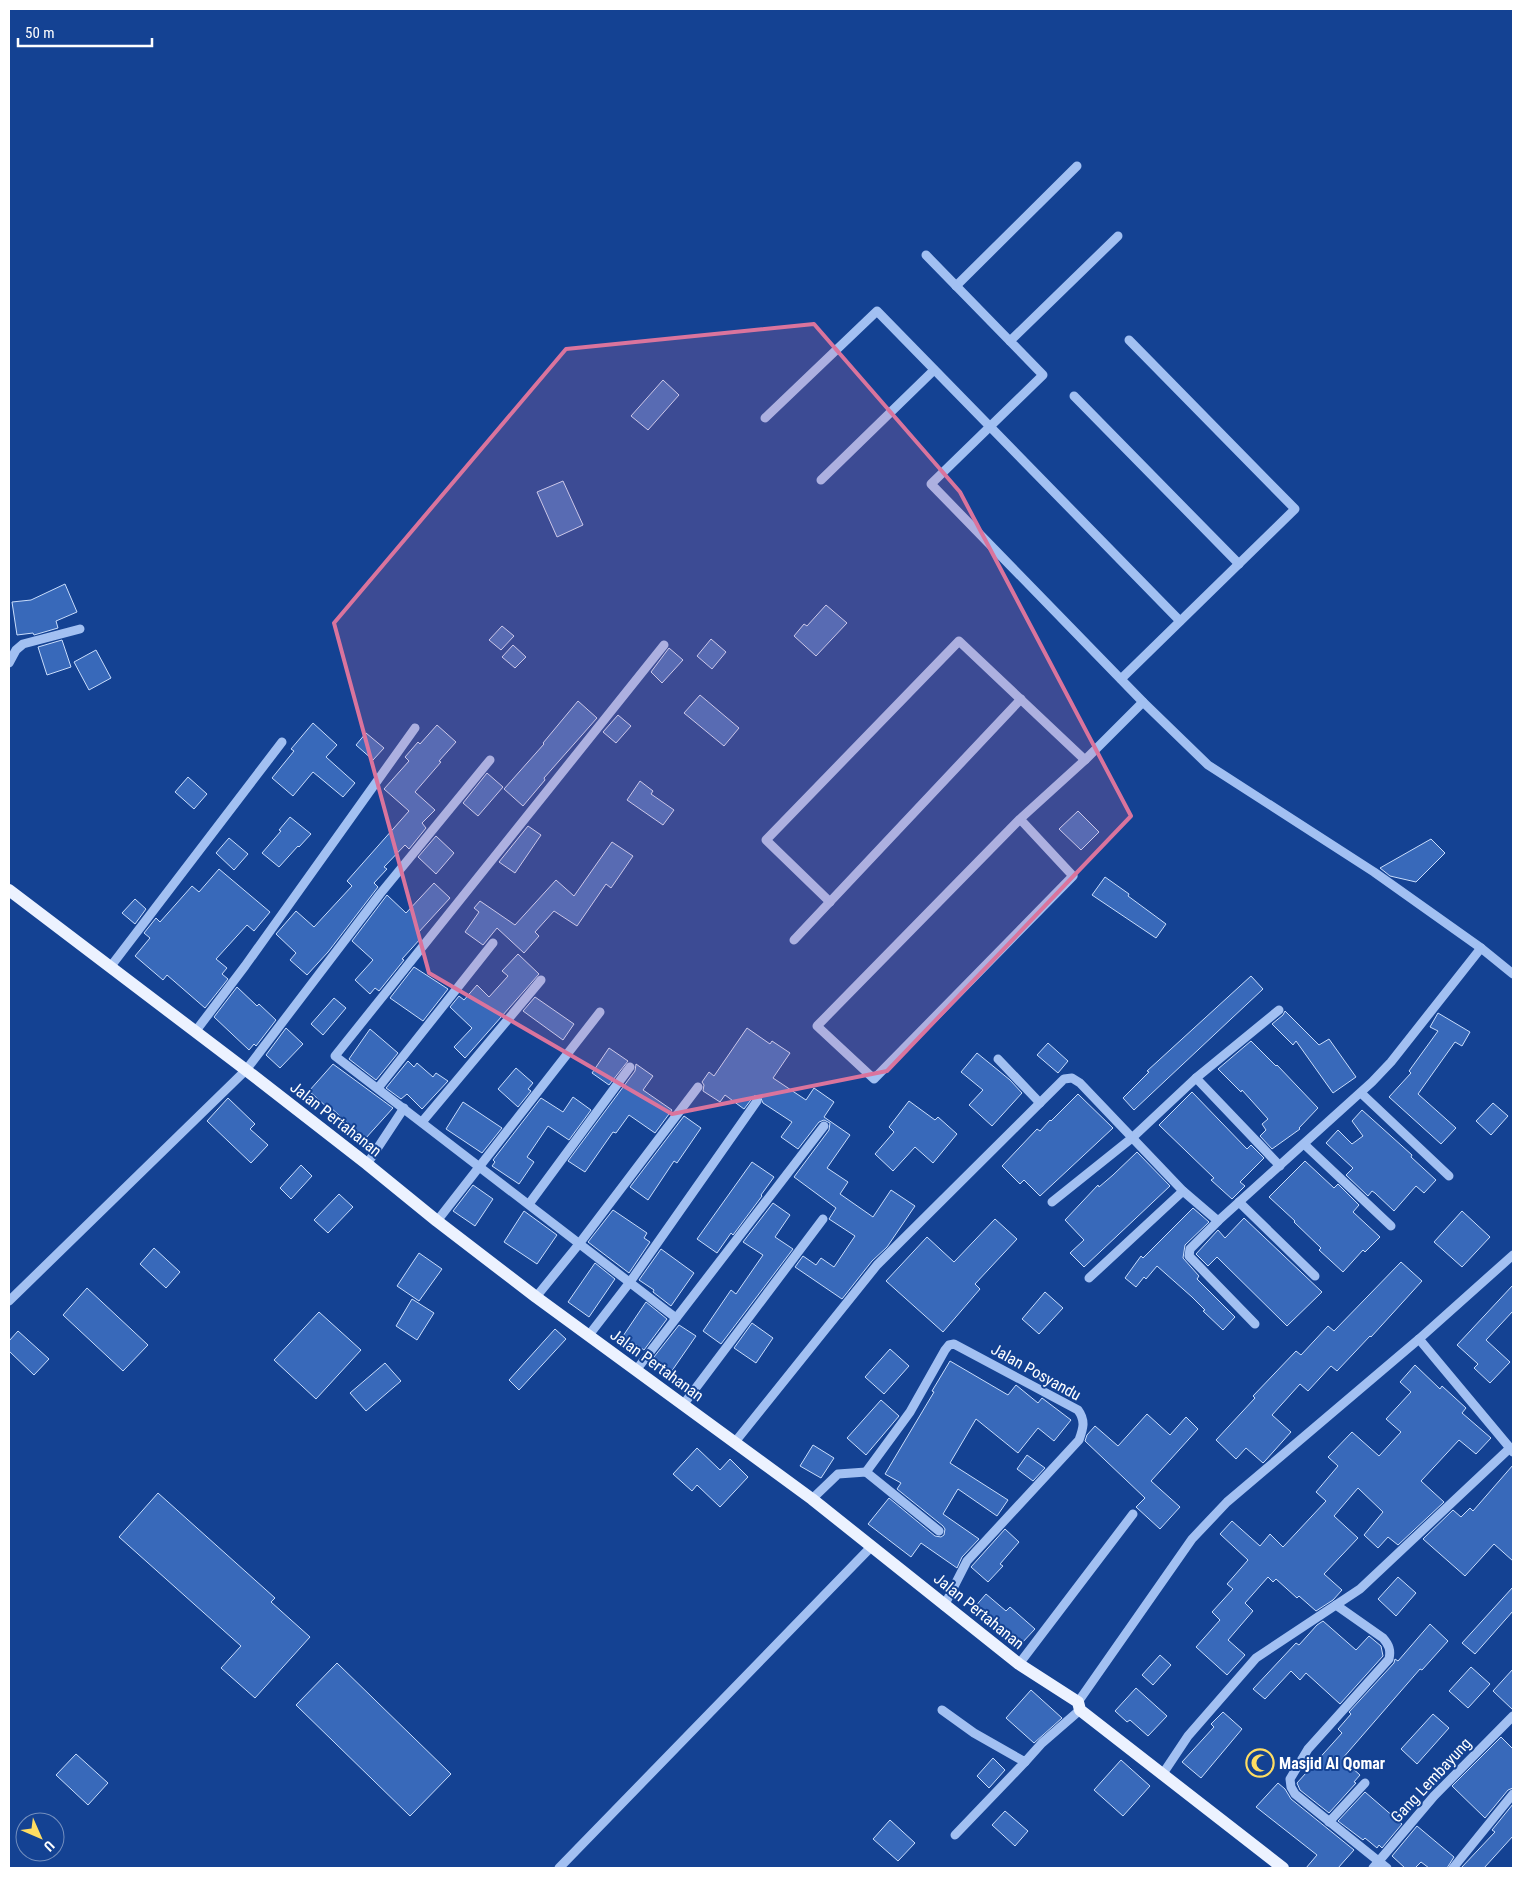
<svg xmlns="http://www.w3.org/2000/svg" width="1522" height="1877" viewBox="0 0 1522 1877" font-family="'Roboto Condensed',sans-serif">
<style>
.building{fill:#3869ba;stroke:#c9ddfc}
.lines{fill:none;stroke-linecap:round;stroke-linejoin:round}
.minor{stroke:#a2c0f2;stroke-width:9}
.major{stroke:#ecf2ff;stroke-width:12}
.marked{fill:#da749d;fill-opacity:0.2;stroke:#da749d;stroke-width:4;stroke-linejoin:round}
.labels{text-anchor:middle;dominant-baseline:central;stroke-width:4;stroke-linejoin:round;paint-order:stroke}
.street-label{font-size:16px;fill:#fff;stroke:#144293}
.poi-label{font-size:16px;font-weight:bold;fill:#fff;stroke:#144293;text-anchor:start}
</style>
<rect width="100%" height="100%" fill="#144293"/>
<!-- building -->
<g class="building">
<polygon points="663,380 679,395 648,430 631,416"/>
<polygon points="563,481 583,525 557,537 537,492"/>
<polygon points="65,584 77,612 56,621 58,628 34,635 33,633 17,635 12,602 31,600"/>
<polygon points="826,605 847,623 816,656 794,636 804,624 807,626"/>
<polygon points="502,626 514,636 501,650 489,640"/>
<polygon points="711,639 726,652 712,669 697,656"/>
<polygon points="62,640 71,667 47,675 38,647"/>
<polygon points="513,645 526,657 515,668 502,657"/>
<polygon points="669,648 683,660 662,683 651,672"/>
<polygon points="96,650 111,678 89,690 74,662"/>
<polygon points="700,695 739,728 724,746 684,713"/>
<polygon points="578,701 597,718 544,778 545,780 523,806 504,789 544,744 543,743"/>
<polygon points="618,715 631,726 616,743 603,732"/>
<polygon points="313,723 337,745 326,757 355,783 343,797 313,772 293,796 272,778 294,751 291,749"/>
<polygon points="437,725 456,742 439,761 441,762 415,792 435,810 422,823 426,828 409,849 405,845 384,867 387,869 374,883 378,887 328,952 307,975 290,960 296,953 276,934 296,911 314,927 352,886 347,881 409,811 384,789 409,761 405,757 418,742 420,744"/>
<polygon points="366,733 384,748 373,760 356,745"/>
<polygon points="487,773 503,787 478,816 463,803"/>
<polygon points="188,777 207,794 194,809 175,792"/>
<polygon points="640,781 653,791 651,794 674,810 663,825 627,800"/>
<polygon points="1078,811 1099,832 1081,850 1059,829"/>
<polygon points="290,817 311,834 299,847 298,846 279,867 262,853 281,831 279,830"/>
<polygon points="528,826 541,835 515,873 499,862"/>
<polygon points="436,836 454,853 436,874 418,857"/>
<polygon points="229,838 248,854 234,870 216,853"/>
<polygon points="1431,839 1445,853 1416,882 1390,876 1380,868"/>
<polygon points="612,842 633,856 611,888 606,884 577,926 554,911 535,932 539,936 524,953 497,928 483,945 465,932 479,912 474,908 480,901 515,925 556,880 574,896"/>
<polygon points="219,869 270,912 254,931 247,925 216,959 227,968 222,974 228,979 205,1008 167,975 163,980 135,956 150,938 144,933 156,918 160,922 192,886 199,892"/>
<polygon points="1105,877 1129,894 1128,896 1166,924 1156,938 1092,895"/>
<polygon points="434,883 450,898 417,934 421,938 402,959 404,960 379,991 375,988 370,994 355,980 373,960 352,941 387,895 406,913"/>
<polygon points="135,899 146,909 135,924 122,913"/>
<polygon points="518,954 539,974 465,1058 454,1047 472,1028 450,1007 459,996 464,1000 477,985 489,997 508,976 502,971"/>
<polygon points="414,967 448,989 423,1021 390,998"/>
<polygon points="1251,976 1263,989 1134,1110 1123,1098 1149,1072 1147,1071"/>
<polygon points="237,987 257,1006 259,1004 276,1020 256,1046 254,1044 249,1050 214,1017"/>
<polygon points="535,997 574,1024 563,1040 523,1011"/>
<polygon points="334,998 346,1008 323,1035 311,1024"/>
<polygon points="1285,1011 1319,1045 1329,1039 1356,1077 1333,1093 1296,1041 1293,1045 1272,1024 1283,1015"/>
<polygon points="1438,1013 1470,1032 1462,1046 1455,1042 1418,1094 1456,1128 1441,1144 1389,1097 1411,1073 1409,1071 1438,1031 1430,1027"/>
<polygon points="286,1028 303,1044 280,1068 266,1055"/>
<polygon points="747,1028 770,1044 772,1041 790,1053 773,1078 806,1100 814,1088 834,1102 824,1117 850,1135 827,1168 848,1182 840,1194 873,1217 891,1190 915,1206 887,1247 872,1261 842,1299 795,1267 803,1256 816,1265 821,1258 834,1267 855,1236 829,1219 836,1208 794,1177 829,1130 830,1123 824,1120 819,1122 798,1149 781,1137 792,1122 763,1103 760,1096 754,1096 744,1109 725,1095 720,1102 703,1091 704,1085 702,1082 709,1072 714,1076"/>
<polygon points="370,1029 398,1053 376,1080 349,1059"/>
<polygon points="1251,1041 1276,1066 1277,1065 1318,1108 1299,1128 1300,1129 1272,1149 1260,1136 1266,1130 1262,1124 1268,1119 1242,1090 1241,1092 1218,1069"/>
<polygon points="1048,1043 1068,1061 1058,1073 1037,1055"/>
<polygon points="609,1048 628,1061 609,1085 592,1073"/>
<polygon points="977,1053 1010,1080 1022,1093 992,1126 969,1105 983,1090 961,1072"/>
<polygon points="408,1061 414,1067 417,1063 433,1077 436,1073 448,1081 422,1109 407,1094 401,1099 386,1088"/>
<polygon points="333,1064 393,1108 365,1139 329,1106 328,1108 309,1091"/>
<polygon points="636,1064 653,1076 643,1090 672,1110 655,1133 629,1115 616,1133 613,1132 585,1172 568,1161 635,1071"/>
<polygon points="516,1068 533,1083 528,1089 531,1091 518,1107 498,1089"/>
<polygon points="1192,1092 1247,1149 1251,1145 1264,1158 1240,1182 1245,1186 1232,1199 1211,1180 1214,1178 1159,1125"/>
<polygon points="1078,1094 1113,1128 1040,1196 1024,1180 1020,1184 1002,1166 1037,1129 1040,1131 1050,1120 1051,1121"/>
<polygon points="573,1097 591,1110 569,1140 548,1126 527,1157 534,1162 519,1184 492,1166 495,1162 493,1160 541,1098 563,1112"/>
<polygon points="228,1098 255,1124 250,1129 268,1145 251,1163 207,1121"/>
<polygon points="909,1101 935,1120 938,1117 957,1134 933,1163 915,1147 893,1171 875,1154 894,1132 889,1127"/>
<polygon points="463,1102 502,1128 482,1153 446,1129"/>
<polygon points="1493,1103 1508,1116 1491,1135 1476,1121"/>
<polygon points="1362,1110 1412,1155 1411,1157 1436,1180 1424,1193 1416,1186 1394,1211 1375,1193 1372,1191 1368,1196 1346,1175 1353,1168 1326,1143 1338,1130 1352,1144 1363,1136 1352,1121"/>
<polygon points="684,1116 701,1128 677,1163 674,1161 648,1200 630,1187"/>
<polygon points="1137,1152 1170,1186 1084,1267 1070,1253 1084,1240 1065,1220 1098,1185 1099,1187 1113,1175"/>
<polygon points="1305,1161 1334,1188 1338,1184 1359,1205 1353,1212 1380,1237 1365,1252 1363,1250 1343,1272 1319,1250 1321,1248 1294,1222 1295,1221 1269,1197"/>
<polygon points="752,1162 774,1177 761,1195 762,1196 733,1235 731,1233 717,1253 697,1239"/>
<polygon points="301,1165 312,1176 291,1199 280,1188"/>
<polygon points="473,1185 493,1199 475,1226 453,1211"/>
<polygon points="339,1194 353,1207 328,1233 314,1220"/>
<polygon points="773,1203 790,1215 775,1237 793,1249 721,1344 703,1331 731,1290 736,1294 763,1255 743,1242"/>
<polygon points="1193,1208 1209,1222 1185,1245 1183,1258 1199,1276 1197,1279 1235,1317 1223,1330 1203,1311 1205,1310 1192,1297 1157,1266 1146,1279 1144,1277 1136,1287 1125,1278 1141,1256 1143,1258"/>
<polygon points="613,1210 647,1233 644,1238 650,1242 629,1273 588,1242"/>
<polygon points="524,1211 557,1235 537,1264 504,1242"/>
<polygon points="1462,1211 1490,1237 1462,1267 1434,1242"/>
<polygon points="1244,1218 1322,1292 1287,1326 1217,1257 1208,1266 1196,1254 1218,1230 1225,1238"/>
<polygon points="995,1219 1017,1239 975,1284 980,1289 943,1332 886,1281 927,1237 954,1262"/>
<polygon points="154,1248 180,1272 166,1288 140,1264"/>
<polygon points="661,1249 694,1273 671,1306 653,1292 654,1290 639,1280"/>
<polygon points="419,1253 442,1269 419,1301 397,1286"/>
<polygon points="1401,1262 1422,1281 1371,1337 1370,1336 1337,1371 1331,1366 1308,1391 1300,1384 1272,1415 1291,1432 1265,1461 1263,1463 1246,1448 1236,1459 1216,1440 1255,1398 1253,1396 1296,1351 1301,1355 1328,1326 1334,1331"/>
<polygon points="595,1263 615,1279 589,1317 568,1302"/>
<polygon points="1513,1285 1513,1311 1486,1340 1510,1362 1490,1383 1474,1368 1478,1364 1457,1345"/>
<polygon points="87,1288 148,1345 123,1371 63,1315"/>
<polygon points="1045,1292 1063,1308 1039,1334 1022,1319"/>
<polygon points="412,1299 434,1313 417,1340 396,1326"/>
<polygon points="646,1302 667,1319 644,1350 623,1336"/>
<polygon points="319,1312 361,1350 316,1399 274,1360"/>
<polygon points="752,1323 773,1338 756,1363 734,1348"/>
<polygon points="679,1325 696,1336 669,1375 650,1362"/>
<polygon points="555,1329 566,1339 519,1390 509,1380"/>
<polygon points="18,1331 49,1359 34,1375 9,1351 9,1341"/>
<polygon points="890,1349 909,1366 884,1394 865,1377"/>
<polygon points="950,1361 1008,1395 1016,1385 1038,1403 1042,1398 1071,1420 1054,1441 1038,1428 1018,1453 976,1419 950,1463 1008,1500 997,1516 958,1489 943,1514 979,1539 962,1557 957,1568 921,1543 911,1557 868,1524 889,1498 935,1536 941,1537 944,1535 945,1529 943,1526 897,1489 901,1483 885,1474 934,1392 932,1391"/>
<polygon points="385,1363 401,1381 366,1411 350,1393"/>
<polygon points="1415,1365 1440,1389 1442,1386 1466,1408 1462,1413 1491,1438 1476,1454 1459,1440 1421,1481 1444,1502 1398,1545 1388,1537 1378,1548 1364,1535 1383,1512 1358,1488 1334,1516 1358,1538 1324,1574 1342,1590 1333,1600 1316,1611 1299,1596 1297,1598 1276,1579 1273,1582 1268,1577 1245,1603 1253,1611 1228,1640 1245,1655 1227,1675 1196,1647 1220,1620 1212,1612 1233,1589 1227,1584 1248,1560 1220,1534 1232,1521 1260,1546 1270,1534 1283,1547 1326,1501 1316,1492 1338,1466 1328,1457 1352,1432 1379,1456 1401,1432 1386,1419 1411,1392 1400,1382"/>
<polygon points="881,1400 899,1416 866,1455 847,1438"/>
<polygon points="1147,1414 1170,1435 1186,1417 1198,1429 1151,1481 1180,1507 1160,1529 1136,1507 1145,1498 1085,1441 1087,1435 1095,1426 1118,1446"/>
<polygon points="813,1445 834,1458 821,1478 800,1466"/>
<polygon points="697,1448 720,1470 730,1459 748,1477 720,1507 697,1485 692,1491 673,1474"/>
<polygon points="1027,1455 1045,1468 1033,1481 1017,1469"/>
<polygon points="1513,1465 1513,1561 1494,1544 1465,1576 1423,1539 1453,1510 1461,1517 1470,1508 1473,1511"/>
<polygon points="158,1493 275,1598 271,1602 310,1637 255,1698 221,1668 241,1646 119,1537"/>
<polygon points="1005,1529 1019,1542 1000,1564 1003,1566 988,1582 971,1567"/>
<polygon points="1398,1577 1416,1593 1396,1616 1378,1599"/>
<polygon points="1513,1587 1513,1611 1475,1654 1462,1643"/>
<polygon points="986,1594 1006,1611 1010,1607 1035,1629 1020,1645 992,1620 989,1623 973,1609"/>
<polygon points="1323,1621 1356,1650 1369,1636 1381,1646 1383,1656 1340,1704 1306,1673 1300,1680 1291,1671 1265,1699 1253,1689 1296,1643 1299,1645 1317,1625"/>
<polygon points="1430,1624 1448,1641 1422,1670 1420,1669 1342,1759 1360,1775 1354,1782 1356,1783 1329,1813 1300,1790 1297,1783 1342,1733 1338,1729 1351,1714 1349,1712 1394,1663 1395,1659 1398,1661"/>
<polygon points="1160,1655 1171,1665 1153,1685 1142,1675"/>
<polygon points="337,1663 451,1774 410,1816 296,1705"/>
<polygon points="1471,1667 1490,1684 1468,1708 1449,1691"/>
<polygon points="1513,1669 1513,1710 1493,1691"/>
<polygon points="1136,1688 1167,1716 1148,1736 1130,1720 1127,1722 1115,1711"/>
<polygon points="1031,1690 1062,1718 1034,1743 1006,1718"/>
<polygon points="1223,1712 1242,1729 1201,1778 1182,1762 1214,1727 1211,1724"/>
<polygon points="1433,1714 1449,1728 1417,1764 1401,1749"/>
<polygon points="1501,1737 1513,1749 1513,1788 1508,1790 1485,1818 1452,1786"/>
<polygon points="76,1754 108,1783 88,1805 56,1775"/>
<polygon points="993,1758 1005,1770 989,1788 977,1776"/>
<polygon points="1121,1760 1150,1786 1123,1816 1094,1790"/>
<polygon points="1278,1783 1285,1789 1291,1799 1354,1850 1338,1868 1306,1868 1317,1855 1256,1807"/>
<polygon points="1365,1792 1402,1824 1382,1848 1379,1845 1377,1848 1365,1838 1363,1840 1338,1821"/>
<polygon points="1513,1804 1513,1836 1484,1868 1461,1868 1495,1832 1492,1830"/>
<polygon points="1005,1811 1028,1831 1015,1846 992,1825"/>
<polygon points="890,1820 915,1843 898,1861 873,1839"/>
<polygon points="1417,1826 1454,1857 1447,1868 1429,1868 1421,1862 1415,1868 1405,1868 1392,1856"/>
</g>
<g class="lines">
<!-- minor -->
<g class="minor">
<polyline points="926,255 1043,375 931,484 1143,702 1208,765 1374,872 1481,948"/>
<polyline points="956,286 1077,166"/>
<polyline points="1010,341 1118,236"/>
<polyline points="1074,396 1239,564"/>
<polyline points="765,418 877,311 1180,621"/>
<polyline points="821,480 934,370"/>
<polyline points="664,645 335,1056 676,1318"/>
<polyline points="9,663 16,650 23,644 80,629"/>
<polyline points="1121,679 1295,509 1129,340"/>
<polyline points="1020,819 1073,876 874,1079 817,1026 1020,819 1085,760 1143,702"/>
<polyline points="830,902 766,840 959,641 1085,760"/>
<polyline points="794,940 1021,699"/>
<polyline points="111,966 282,742"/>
<polyline points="195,1032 245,966 415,728"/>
<polyline points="998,1059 1040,1103"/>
<polyline points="1196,1078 1280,1166"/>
<polyline points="378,1088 493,943"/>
<polyline points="1361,1093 1449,1176"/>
<polyline points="422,1122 541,980"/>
<polyline points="1304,1144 1391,1226"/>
<polyline points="367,1164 404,1108"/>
<polyline points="1052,1202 1132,1138 1196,1078 1279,1010"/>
<polyline points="1239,1202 1315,1276"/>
<polyline points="529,1204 630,1067"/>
<polyline points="437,1221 600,1012"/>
<polyline points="1218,1221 1190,1249 1189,1256 1255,1324"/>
<polyline points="1089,1278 1183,1191"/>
<polyline points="536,1297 579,1244 698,1087"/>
<polyline points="9,1301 246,1070 380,894 490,760"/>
<polyline points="589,1335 630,1282 757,1101"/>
<polyline points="1419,1339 1510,1448"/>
<polyline points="637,1369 824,1126"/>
<polyline points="683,1405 823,1219"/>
<polyline points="735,1442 877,1265 1064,1079 1072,1078 1080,1083 1183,1191 1218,1221 1372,1082 1391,1062 1481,948 1513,974"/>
<path d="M866,1472L910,1412L945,1350L949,1345L954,1344L1078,1410C1086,1421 1083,1429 1079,1440L967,1561L944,1606"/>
<polyline points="812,1499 838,1474 866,1472 939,1531"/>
<path d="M1336,1605L1383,1638C1389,1645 1391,1650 1389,1659L1308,1749L1290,1779L1291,1787L1295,1794L1387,1868"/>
<polyline points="1019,1664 1133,1514"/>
<polyline points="1078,1702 1192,1539 1227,1502 1419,1339 1513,1255"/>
<polyline points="942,1710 974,1733 1025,1762 1042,1743 1080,1710"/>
<polyline points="1162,1775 1188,1736 1256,1658 1360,1589 1510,1448 1513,1452"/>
<polyline points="1329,1822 1365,1783"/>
<polyline points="955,1835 1025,1762"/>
<polyline points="559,1868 872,1546"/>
<polyline points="1373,1868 1434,1796 1513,1716"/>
<polyline points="1453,1868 1513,1794"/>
</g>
<!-- major -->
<polyline class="major" points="9,890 246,1070 367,1164 437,1221 536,1297 812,1499 1019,1664 1078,1702 1080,1710 1283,1868"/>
</g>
<!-- marked area -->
<path class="marked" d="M814,324L960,492L1131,816L887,1071L672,1114L429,973L334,623L566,349Z"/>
<!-- icons -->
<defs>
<g id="mosque-ring" transform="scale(1.4375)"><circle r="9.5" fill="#144293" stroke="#ffdd62" stroke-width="1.5"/><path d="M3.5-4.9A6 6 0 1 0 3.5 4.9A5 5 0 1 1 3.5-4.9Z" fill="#ffdd62"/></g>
</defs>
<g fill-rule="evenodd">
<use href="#mosque-ring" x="1260" y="1763"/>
</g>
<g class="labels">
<!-- street labels -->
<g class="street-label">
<text transform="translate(336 1119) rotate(38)">Jalan Pertahanan</text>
<text transform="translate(657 1365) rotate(36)">Jalan Pertahanan</text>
<text transform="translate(1036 1372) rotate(29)">Jalan Posyandu</text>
<text transform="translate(979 1611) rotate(39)">Jalan Pertahanan</text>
<text transform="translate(1431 1780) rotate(-47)">Gang Lembayung</text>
</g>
<!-- poi labels -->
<g class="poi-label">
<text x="1279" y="1763">Masjid Al Qomar</text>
</g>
</g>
<!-- border -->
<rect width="1522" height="1877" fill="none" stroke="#ffffff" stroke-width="20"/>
<!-- north arrow -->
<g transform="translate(40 1837) rotate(135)"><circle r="24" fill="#144293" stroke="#728ebe"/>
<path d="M0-4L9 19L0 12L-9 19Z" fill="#ffdd62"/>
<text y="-8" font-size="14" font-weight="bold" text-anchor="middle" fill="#ffffff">U</text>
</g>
<!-- scale -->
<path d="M18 38v8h134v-8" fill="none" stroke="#ffffff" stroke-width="2.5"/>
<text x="25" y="38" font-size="15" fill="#ffffff" stroke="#144293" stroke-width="4" paint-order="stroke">50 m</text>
</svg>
